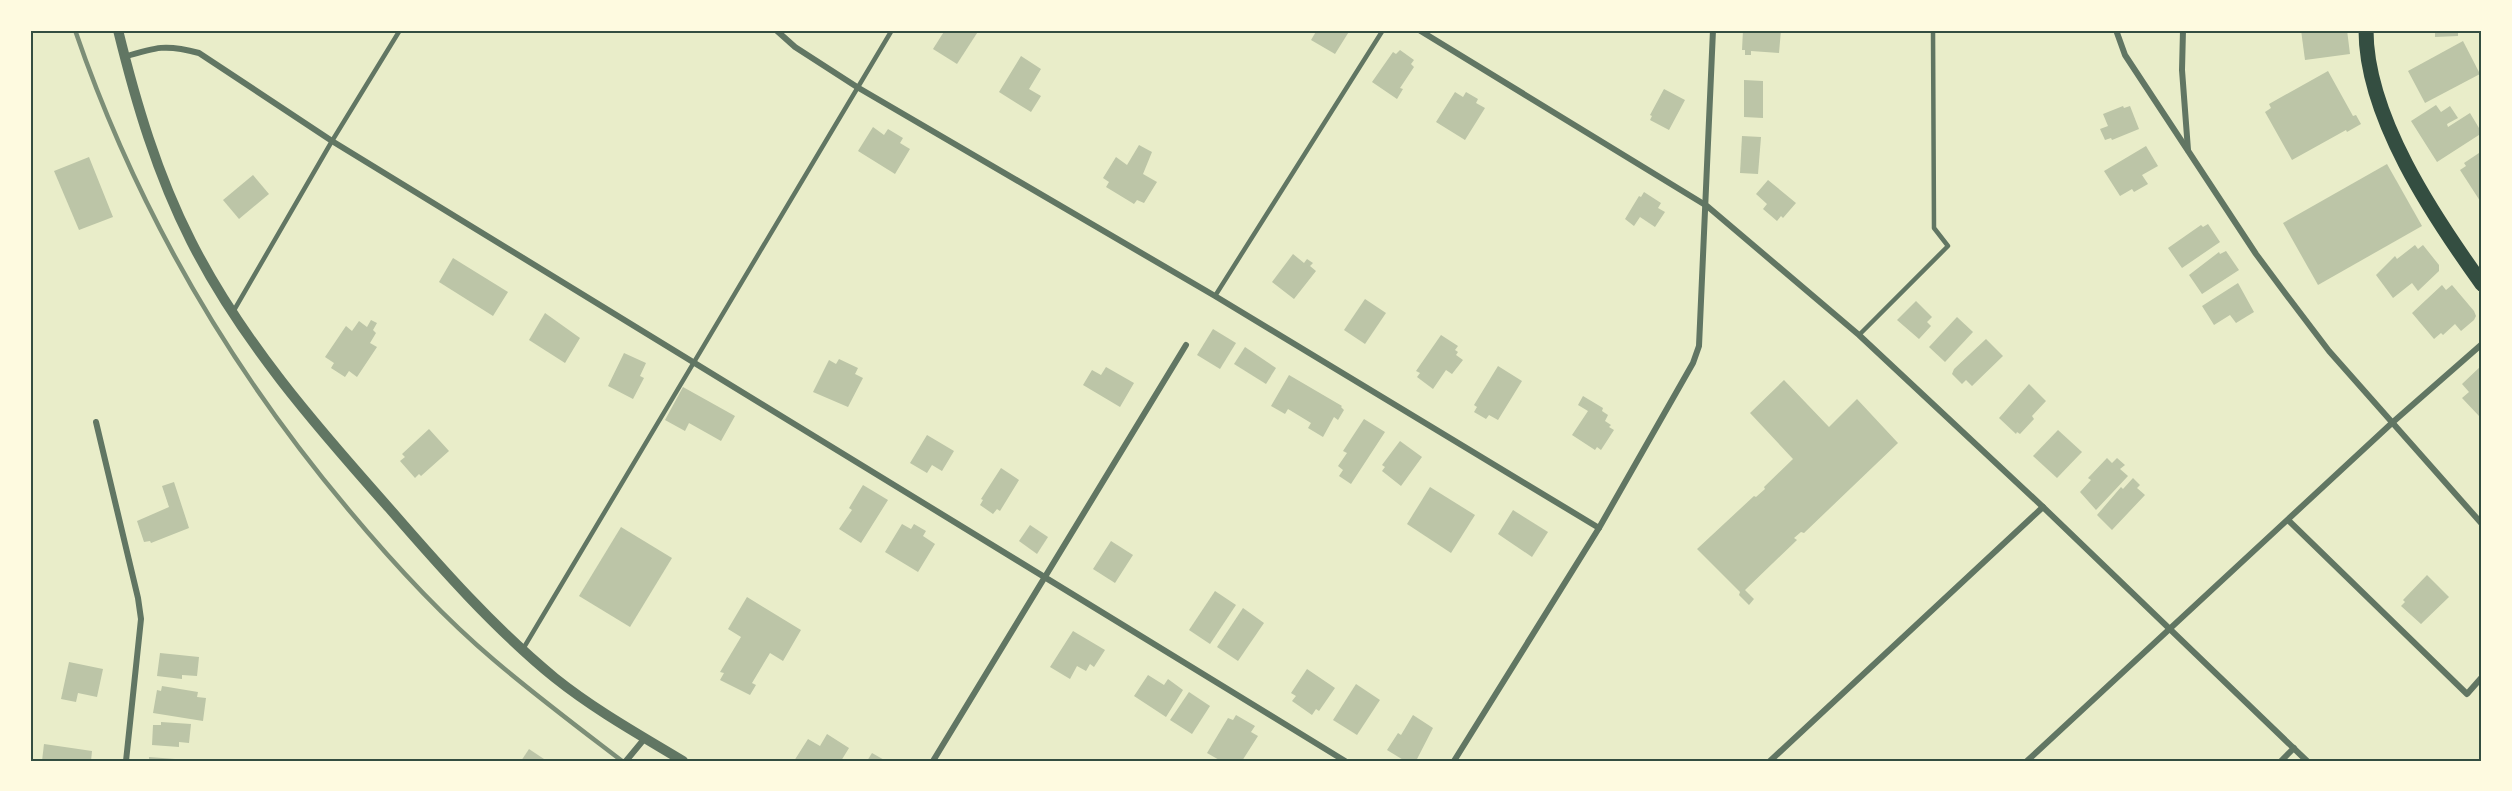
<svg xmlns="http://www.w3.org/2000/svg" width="2512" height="791" viewBox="0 0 2512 791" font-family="Mulish,sans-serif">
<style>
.building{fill:#bcc5a7}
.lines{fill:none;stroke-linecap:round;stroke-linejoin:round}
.service{stroke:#617663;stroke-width:4.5}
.minor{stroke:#617663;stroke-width:6}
.tertiary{stroke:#617663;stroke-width:10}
.primary{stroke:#344e41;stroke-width:15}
.rail{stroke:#7c8e77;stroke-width:4.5}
.neatline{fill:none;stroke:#344e41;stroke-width:2}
</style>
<rect width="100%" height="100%" fill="#e9edc9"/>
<!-- building -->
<g class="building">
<polygon points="945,30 979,30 957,64 933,49"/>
<polygon points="1317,30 1350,30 1335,54 1311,40"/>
<polygon points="1743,30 1781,30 1779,53 1751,51 1751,55 1745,55 1745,50 1742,50"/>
<polygon points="2301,30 2347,30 2350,54 2305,60"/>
<polygon points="2435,30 2458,30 2458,36 2435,37"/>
<polygon points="2463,41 2480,74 2425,103 2408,71"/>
<polygon points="1400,50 1414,60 1411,64 1414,67 1400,88 1403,89 1397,99 1372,82 1393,52 1396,54"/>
<polygon points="1021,56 1041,69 1029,89 1041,96 1031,112 999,92"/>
<polygon points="2328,71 2353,116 2356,115 2361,124 2347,132 2346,130 2292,160 2265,112 2271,108 2269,104"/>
<polygon points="1744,80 1763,81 1763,118 1744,117"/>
<polygon points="1664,89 1685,100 1669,130 1650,120 1652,116 1650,115"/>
<polygon points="1455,92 1463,97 1466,92 1478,99 1476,103 1485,108 1465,140 1436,122"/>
<polygon points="2436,105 2441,112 2450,106 2458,118 2447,124 2448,127 2470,113 2482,133 2437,162 2411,121"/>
<polygon points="2123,106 2124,108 2130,106 2139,129 2112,140 2111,138 2105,140 2100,129 2108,126 2103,114"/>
<polygon points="873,127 884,135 888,129 903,138 900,143 910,149 895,174 858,151"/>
<polygon points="1742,136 1761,137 1758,174 1740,173"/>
<polygon points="1139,145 1152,152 1143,174 1157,182 1144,203 1137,200 1134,204 1106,187 1109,182 1103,178 1116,157 1127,165"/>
<polygon points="2146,146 2158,166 2142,175 2148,184 2134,192 2132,189 2120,196 2104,171"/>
<polygon points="2482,151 2482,204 2460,170 2466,166 2464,163"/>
<polygon points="89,157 113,217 79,230 54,171"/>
<polygon points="2387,164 2422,226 2318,285 2283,223"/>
<polygon points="253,175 269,194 239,219 223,200"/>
<polygon points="1768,180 1796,203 1783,218 1781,216 1777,221 1763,209 1767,204 1756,194"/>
<polygon points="1644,192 1661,203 1658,208 1665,212 1655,227 1640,217 1634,226 1625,219 1639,196 1641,197"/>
<polygon points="2208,224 2220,242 2182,268 2168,248 2201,225 2203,227"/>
<polygon points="2415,245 2418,249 2423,245 2439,265 2439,271 2418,291 2412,283 2393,298 2376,275 2395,256 2397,259"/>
<polygon points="2226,251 2239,270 2202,294 2189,275 2219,252 2220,254"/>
<polygon points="1293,254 1304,263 1307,259 1313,263 1310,266 1316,271 1294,299 1272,282"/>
<polygon points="453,258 508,292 493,316 439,282"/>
<polygon points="2238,283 2254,312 2236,323 2230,315 2214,325 2202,306"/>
<polygon points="2442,285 2446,290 2452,285 2474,311 2476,316 2474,320 2461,331 2455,324 2443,335 2441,333 2434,339 2412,313"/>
<polygon points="1365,299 1386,313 1365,344 1344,330"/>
<polygon points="1916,301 1932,317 1927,322 1931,326 1919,339 1897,320"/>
<polygon points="545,313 580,338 565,363 529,340"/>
<polygon points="1957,317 1973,332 1945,362 1929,347"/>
<polygon points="371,320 377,323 373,330 376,333 370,343 377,347 357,377 349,371 345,377 331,368 334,363 325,357 346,326 352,331 359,321 367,327"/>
<polygon points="1213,329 1236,343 1220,369 1197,355"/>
<polygon points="1441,335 1458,346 1455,350 1458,352 1456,355 1463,360 1452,374 1446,370 1433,389 1417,377 1420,373 1416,371"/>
<polygon points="1986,339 2003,356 1972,386 1966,380 1962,384 1952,374 1954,369"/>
<polygon points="1245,347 1276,368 1266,384 1234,364"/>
<polygon points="624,353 646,363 640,376 644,378 633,399 608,386"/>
<polygon points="839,359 858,368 855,374 863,378 848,407 813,392 829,360 836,364"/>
<polygon points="2482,365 2482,412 2479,416 2462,398 2469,392 2462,384"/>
<polygon points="1498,366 1522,381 1498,420 1489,415 1486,419 1474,412 1477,407 1474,405"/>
<polygon points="1106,367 1134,383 1120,407 1083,385 1092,370 1101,375"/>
<polygon points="1289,375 1342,406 1341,407 1344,410 1338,420 1334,417 1323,437 1308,428 1311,423 1288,409 1285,414 1271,406"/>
<polygon points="1784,380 1829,427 1857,399 1898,443 1804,533 1801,532 1794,538 1797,540 1745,590 1754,599 1749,605 1739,595 1740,592 1697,549 1754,496 1756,497 1765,489 1764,487 1793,459 1750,413"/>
<polygon points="2029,384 2046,401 2032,416 2034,419 2020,434 2017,432 2016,434 1999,418"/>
<polygon points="683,387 735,416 721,441 689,423 685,431 665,420"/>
<polygon points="1583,396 1603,408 1602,411 1608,415 1605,421 1611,425 1609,427 1614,430 1601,450 1597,447 1595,450 1572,435 1588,411 1578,405"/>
<polygon points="1364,419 1385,432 1351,484 1339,476 1343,470 1338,466 1347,453 1343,451"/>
<polygon points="429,429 449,451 421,476 419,474 415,478 400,461 405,457 402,454"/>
<polygon points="2058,430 2082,452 2057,478 2033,456"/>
<polygon points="927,435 954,451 942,471 932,465 927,473 910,463"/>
<polygon points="1400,441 1422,457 1401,486 1382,471 1385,467 1382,465"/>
<polygon points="2107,458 2112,463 2117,458 2125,465 2120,469 2128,476 2096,510 2080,492 2091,480 2088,478"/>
<polygon points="1001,468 1019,480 1000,511 997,509 993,514 980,505 983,500 981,499"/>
<polygon points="2133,478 2140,485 2137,488 2145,495 2112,530 2097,515 2121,487 2123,489"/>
<polygon points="174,482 189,528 151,543 150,541 144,542 137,521 169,507 162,486"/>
<polygon points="863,485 888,500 861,543 839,529 852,510 849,508"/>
<polygon points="1430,487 1475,515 1451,553 1407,524"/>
<polygon points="1513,510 1548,532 1532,557 1498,534"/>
<polygon points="902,524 911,529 914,524 926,531 923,536 935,544 918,572 885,552"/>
<polygon points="1030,525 1048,537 1037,554 1019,541"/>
<polygon points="621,527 672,558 630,627 579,596"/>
<polygon points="1111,541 1133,555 1115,583 1093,569"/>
<polygon points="2427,575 2449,597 2421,624 2401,606 2405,602 2403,600"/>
<polygon points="1215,591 1236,605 1210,644 1189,630"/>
<polygon points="747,597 801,630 783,661 770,653 752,683 756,685 750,695 720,680 724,673 720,672 741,637 728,629"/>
<polygon points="1243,608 1264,623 1238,661 1217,647"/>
<polygon points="1073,631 1105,650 1094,667 1090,664 1086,671 1077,666 1070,679 1050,667"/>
<polygon points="160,653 199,657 197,676 182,675 182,679 157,676"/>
<polygon points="69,662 103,669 97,697 78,693 76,702 61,699"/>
<polygon points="1307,669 1335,688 1319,711 1316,709 1312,715 1292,701 1296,696 1291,693"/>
<polygon points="1148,675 1164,685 1168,679 1183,690 1166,717 1134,696"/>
<polygon points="1356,684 1380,700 1357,735 1333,720"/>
<polygon points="162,686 198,692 197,697 206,698 203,721 153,713 157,690 161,691"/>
<polygon points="1189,692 1210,706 1192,734 1170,720"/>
<polygon points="1236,715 1255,726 1251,732 1258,736 1242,761 1221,761 1207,753 1228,718 1233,720"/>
<polygon points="1413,715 1433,728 1416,761 1405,761 1387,750 1398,733 1401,735"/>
<polygon points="161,722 191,724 189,743 179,742 179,747 152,745 153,725 161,725"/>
<polygon points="827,734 849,748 841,761 794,761 808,739 820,746"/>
<polygon points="44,744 92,751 91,761 42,761"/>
<polygon points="529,749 547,761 521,761"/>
<polygon points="872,753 886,761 867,761"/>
<polygon points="149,757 175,759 175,761 149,761"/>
</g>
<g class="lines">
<!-- service -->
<g class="service">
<polyline points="1215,296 1383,30"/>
<polyline points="233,312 332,141 400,30"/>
<polyline points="1859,335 1948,246 1934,228 1933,30"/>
<polyline points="523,649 892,30"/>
</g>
<!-- minor -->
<g class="minor">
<polyline points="776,30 795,47 857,87 1215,296 1599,528"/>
<polyline points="1419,30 1707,206 1859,335 2043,507 2307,761"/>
<polyline points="2116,30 2125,55 2256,254 2285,293 2329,351 2482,524"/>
<polyline points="2183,30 2182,70 2188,150"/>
<path d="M124,57C156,47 166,44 199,53L332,141L1345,761"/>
<polyline points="96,422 138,598 141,619 126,761"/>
<polyline points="2288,520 2467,694 2482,677"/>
<polyline points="626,761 645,738"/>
<polyline points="933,761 1186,345"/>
<polyline points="1454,761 1599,528 1693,363 1699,346 1713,30"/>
<polyline points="1770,761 2043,507"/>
<polyline points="2027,761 2393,422 2482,344"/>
<polyline points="2281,761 2294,748"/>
</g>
<!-- tertiary -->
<path class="tertiary" d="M118,30C136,103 157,174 191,241C241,340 316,426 389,508C441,568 494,628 555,678C595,710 640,735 683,761"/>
<!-- primary -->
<path class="primary" d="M2366,30C2366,116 2433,216 2482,284"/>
<!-- rail -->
<path class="rail" d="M75,30C136,208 227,365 348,509C393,563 441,615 494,660C535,695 579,728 622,761"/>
</g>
<!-- border -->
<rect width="2512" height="791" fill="none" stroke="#fefae0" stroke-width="63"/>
<rect x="32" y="32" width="2448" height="728" class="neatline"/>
</svg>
